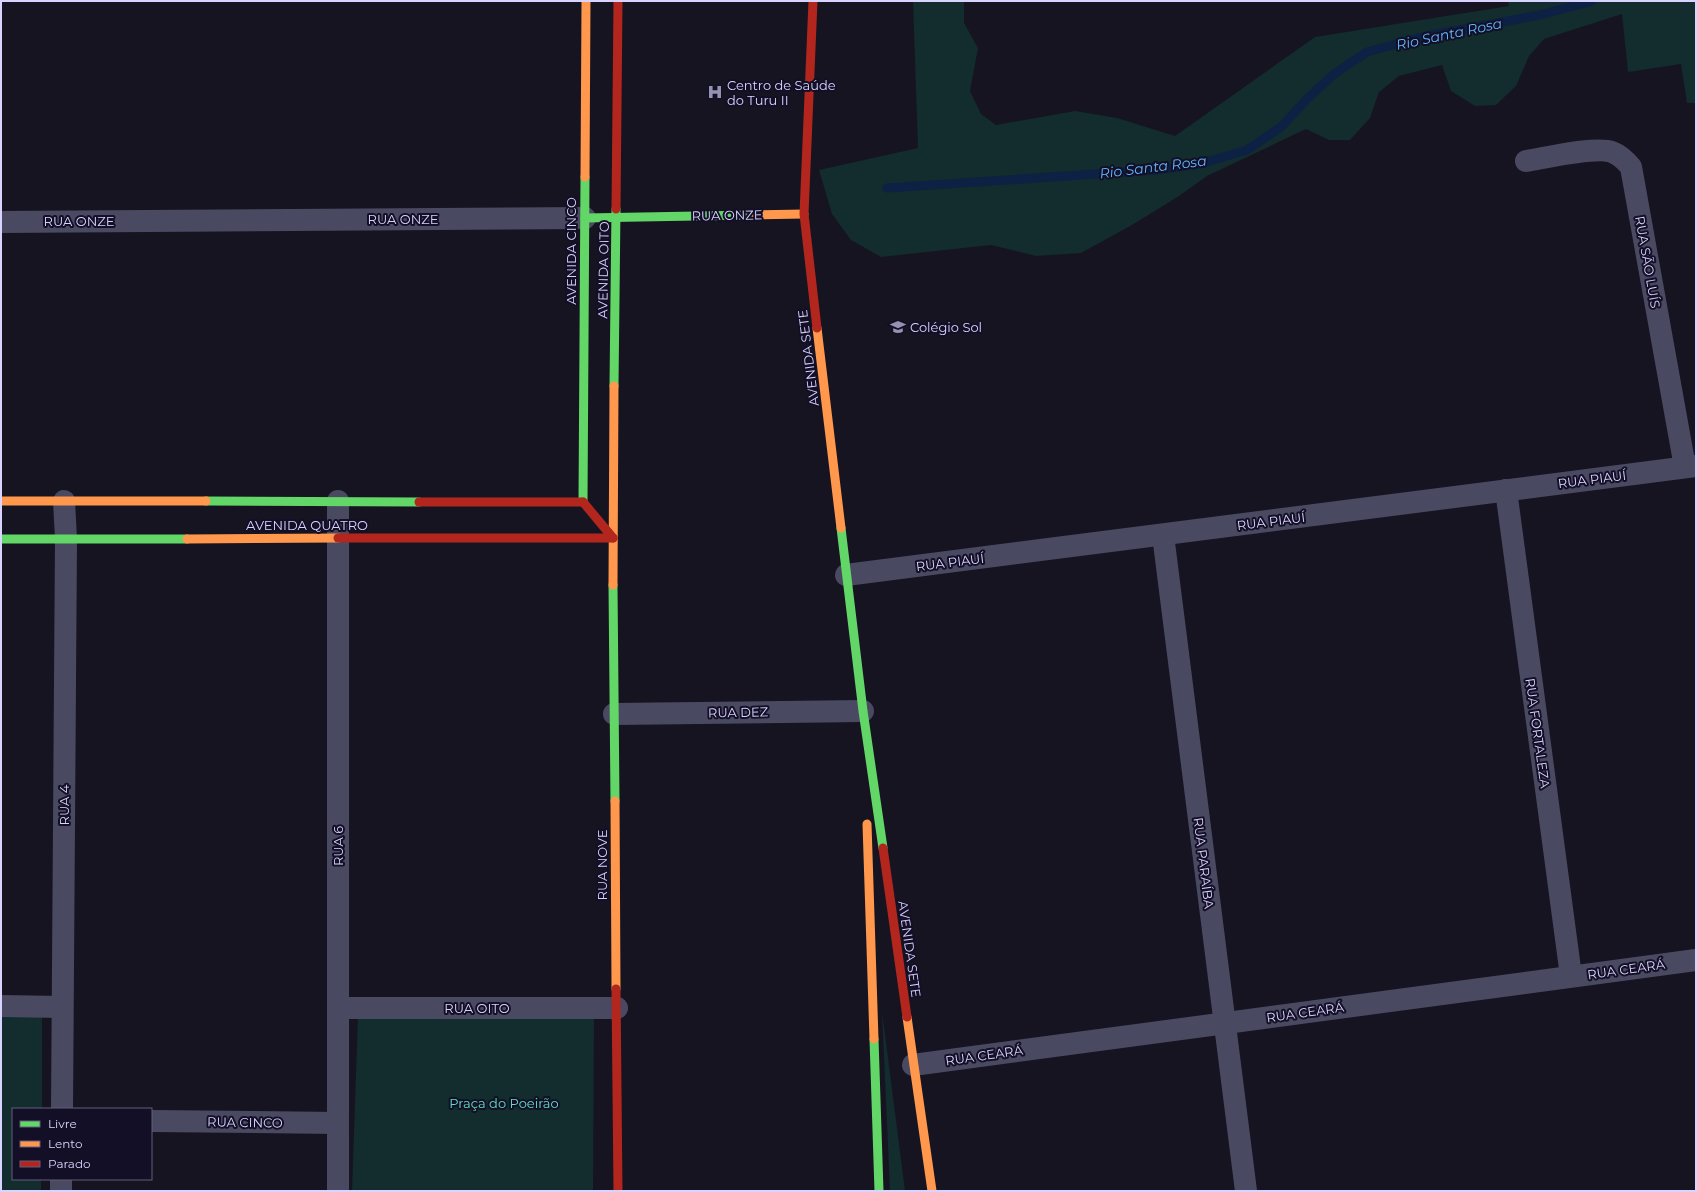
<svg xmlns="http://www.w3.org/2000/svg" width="1697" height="1192" viewBox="0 0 1697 1192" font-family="Montserrat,sans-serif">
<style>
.green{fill:#132c2d}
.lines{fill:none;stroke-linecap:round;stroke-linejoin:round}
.stream{stroke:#0d2144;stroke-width:9}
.street{stroke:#4a4962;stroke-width:22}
.fast{stroke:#63d668;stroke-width:9}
.slow{stroke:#ff974d;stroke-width:9}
.jam{stroke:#b3261e;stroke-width:9}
.labels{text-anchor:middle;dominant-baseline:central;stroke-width:4;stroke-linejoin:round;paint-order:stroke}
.poi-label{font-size:13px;fill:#d9d4ff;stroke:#130f26;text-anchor:start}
.street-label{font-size:13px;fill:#d9d4ff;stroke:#130f26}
.park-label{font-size:13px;fill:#5fe0c0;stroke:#130f26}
.water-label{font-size:14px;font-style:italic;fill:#62b6ff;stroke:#130f26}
</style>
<rect width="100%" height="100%" fill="#161421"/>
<!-- green -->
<g class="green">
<polygon points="913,1 964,1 964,23 978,48 970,91 981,114 996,125 1075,111 1117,118 1175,136 1315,37 1509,6 1508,1 1696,1 1696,103 1687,103 1681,64 1628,72 1622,14 1544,39 1529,56 1516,86 1496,105 1475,106 1451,91 1442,65 1399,76 1379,92 1370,118 1350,140 1329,140 1306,129 1207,176 1179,196 1132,225 1081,253 1036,256 991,245 881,257 851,240 832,214 819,170 918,148"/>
<polygon points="882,1011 905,1191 890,1191"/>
<polygon points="594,1012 593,1191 352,1191 358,1018"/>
<polygon points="1,1013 42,1014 42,1109 13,1109 13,1179 41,1179 41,1191 1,1191"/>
</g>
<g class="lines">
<!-- stream -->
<polyline class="stream" points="887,188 1156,170 1200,164 1247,150 1281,127 1307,99 1334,74 1367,52 1426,36 1540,15 1592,1"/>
<!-- street -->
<g class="street">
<path d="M1526,161C1545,158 1596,146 1612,152C1620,155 1626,161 1631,167L1685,467"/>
<polyline points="1,222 585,218"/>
<polyline points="1506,490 1571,976"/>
<polyline points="338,501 338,1191"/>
<polyline points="1163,535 1246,1191"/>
<polyline points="846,575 1696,466"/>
<polyline points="614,714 863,711"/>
<polyline points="1,1006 62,1007"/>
<polyline points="338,1008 617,1008"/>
<polyline points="913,1065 1696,960"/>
<polyline points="62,1109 66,539 64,501"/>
<polyline points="151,1121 338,1123"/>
<polyline points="61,1191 61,1179"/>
</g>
<!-- fast -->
<g class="fast">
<polyline points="585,218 753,215"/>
<polyline points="614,386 616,209"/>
<polyline points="206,501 419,502"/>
<polyline points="583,502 585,177"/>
<polyline points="841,528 863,711 883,848"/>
<polyline points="1,539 187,539"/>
<polyline points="613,585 615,801"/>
<polyline points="874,1039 879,1191"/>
</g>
<!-- slow -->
<g class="slow">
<polyline points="585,177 586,1"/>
<polyline points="753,215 804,214"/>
<polyline points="817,328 841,528"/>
<polyline points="1,501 206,501"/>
<polyline points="187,539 338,538"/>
<polyline points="613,585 614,386"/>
<polyline points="615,801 616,989"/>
<polyline points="867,824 874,1039"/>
<polyline points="907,1017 932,1191"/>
</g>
<!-- jam -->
<g class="jam">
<polyline points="813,1 804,214 817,328"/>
<polyline points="616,209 618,1"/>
<polyline points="419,502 583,502"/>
<polyline points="583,502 613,538"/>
<polyline points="338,538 613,538"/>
<polyline points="883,848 907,1017"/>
<polyline points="616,989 618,1191"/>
</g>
</g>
<!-- icons -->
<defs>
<g id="hospital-bare" transform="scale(1.2)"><path d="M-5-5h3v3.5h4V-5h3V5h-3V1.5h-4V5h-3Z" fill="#9591b1" stroke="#130f26" stroke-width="2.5" paint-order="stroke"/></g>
<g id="school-bare" transform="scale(1.2)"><path d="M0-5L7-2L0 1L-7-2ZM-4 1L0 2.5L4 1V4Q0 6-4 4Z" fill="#9591b1" stroke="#130f26" stroke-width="2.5" paint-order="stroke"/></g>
</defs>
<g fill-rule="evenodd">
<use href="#hospital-bare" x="715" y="92"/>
<use href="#school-bare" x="898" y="327"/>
</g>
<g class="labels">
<!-- poi labels -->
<g class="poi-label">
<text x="727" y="85">Centro de Saúde<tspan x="727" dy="15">do Turu II</tspan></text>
<text x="910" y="327">Colégio Sol</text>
</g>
<!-- street labels -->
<g class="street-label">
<text transform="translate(727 215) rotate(-1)">RUA ONZE</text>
<text x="403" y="219">RUA ONZE</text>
<text x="79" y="221">RUA ONZE</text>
<text transform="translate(571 251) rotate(-90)">AVENIDA CINCO</text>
<text transform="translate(1648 262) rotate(80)">RUA SÃO LUÍS</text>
<text transform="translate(603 270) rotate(-89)">AVENIDA OITO</text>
<text transform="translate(808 358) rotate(-97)">AVENIDA SETE</text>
<text transform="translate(1592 479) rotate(-7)">RUA PIAUÍ</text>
<text transform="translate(1271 521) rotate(-7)">RUA PIAUÍ</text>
<text x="307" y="525">AVENIDA QUATRO</text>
<text transform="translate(950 562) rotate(-7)">RUA PIAUÍ</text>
<text transform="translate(738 712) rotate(-1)">RUA DEZ</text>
<text transform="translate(1538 733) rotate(82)">RUA FORTALEZA</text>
<text transform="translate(64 805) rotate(-90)">RUA 4</text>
<text transform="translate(338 846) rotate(-90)">RUA 6</text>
<text transform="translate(1204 863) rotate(83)">RUA PARAÍBA</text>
<text transform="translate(602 865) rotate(-90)">RUA NOVE</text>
<text transform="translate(910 949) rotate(82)">AVENIDA SETE</text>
<text transform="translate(1626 969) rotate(-8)">RUA CEARÁ</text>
<text x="477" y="1008">RUA OITO</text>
<text transform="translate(1305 1012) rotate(-8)">RUA CEARÁ</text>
<text transform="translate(984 1055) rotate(-8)">RUA CEARÁ</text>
<text transform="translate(245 1122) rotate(1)">RUA CINCO</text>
</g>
<!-- park labels -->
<g class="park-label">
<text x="504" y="1103">Praça do Poeirão</text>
</g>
<!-- water labels -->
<g class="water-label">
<text transform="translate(1449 34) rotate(-12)">Rio Santa Rosa</text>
<text transform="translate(1153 167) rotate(-7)">Rio Santa Rosa</text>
</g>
</g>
<!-- border -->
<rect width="1697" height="1192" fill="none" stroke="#d9d4ff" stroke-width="4"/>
<!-- legend -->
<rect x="12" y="1108" width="140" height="72" fill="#130f26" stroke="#625e7d"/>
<rect x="20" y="1121" width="20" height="6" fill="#63d668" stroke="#625e7d"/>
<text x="48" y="1128" font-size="12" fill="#d9d4ff">Livre</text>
<rect x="20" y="1141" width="20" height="6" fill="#ff974d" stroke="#625e7d"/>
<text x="48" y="1148" font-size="12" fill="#d9d4ff">Lento</text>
<rect x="20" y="1161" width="20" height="6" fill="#b3261e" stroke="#625e7d"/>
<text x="48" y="1168" font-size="12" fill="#d9d4ff">Parado</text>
</svg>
